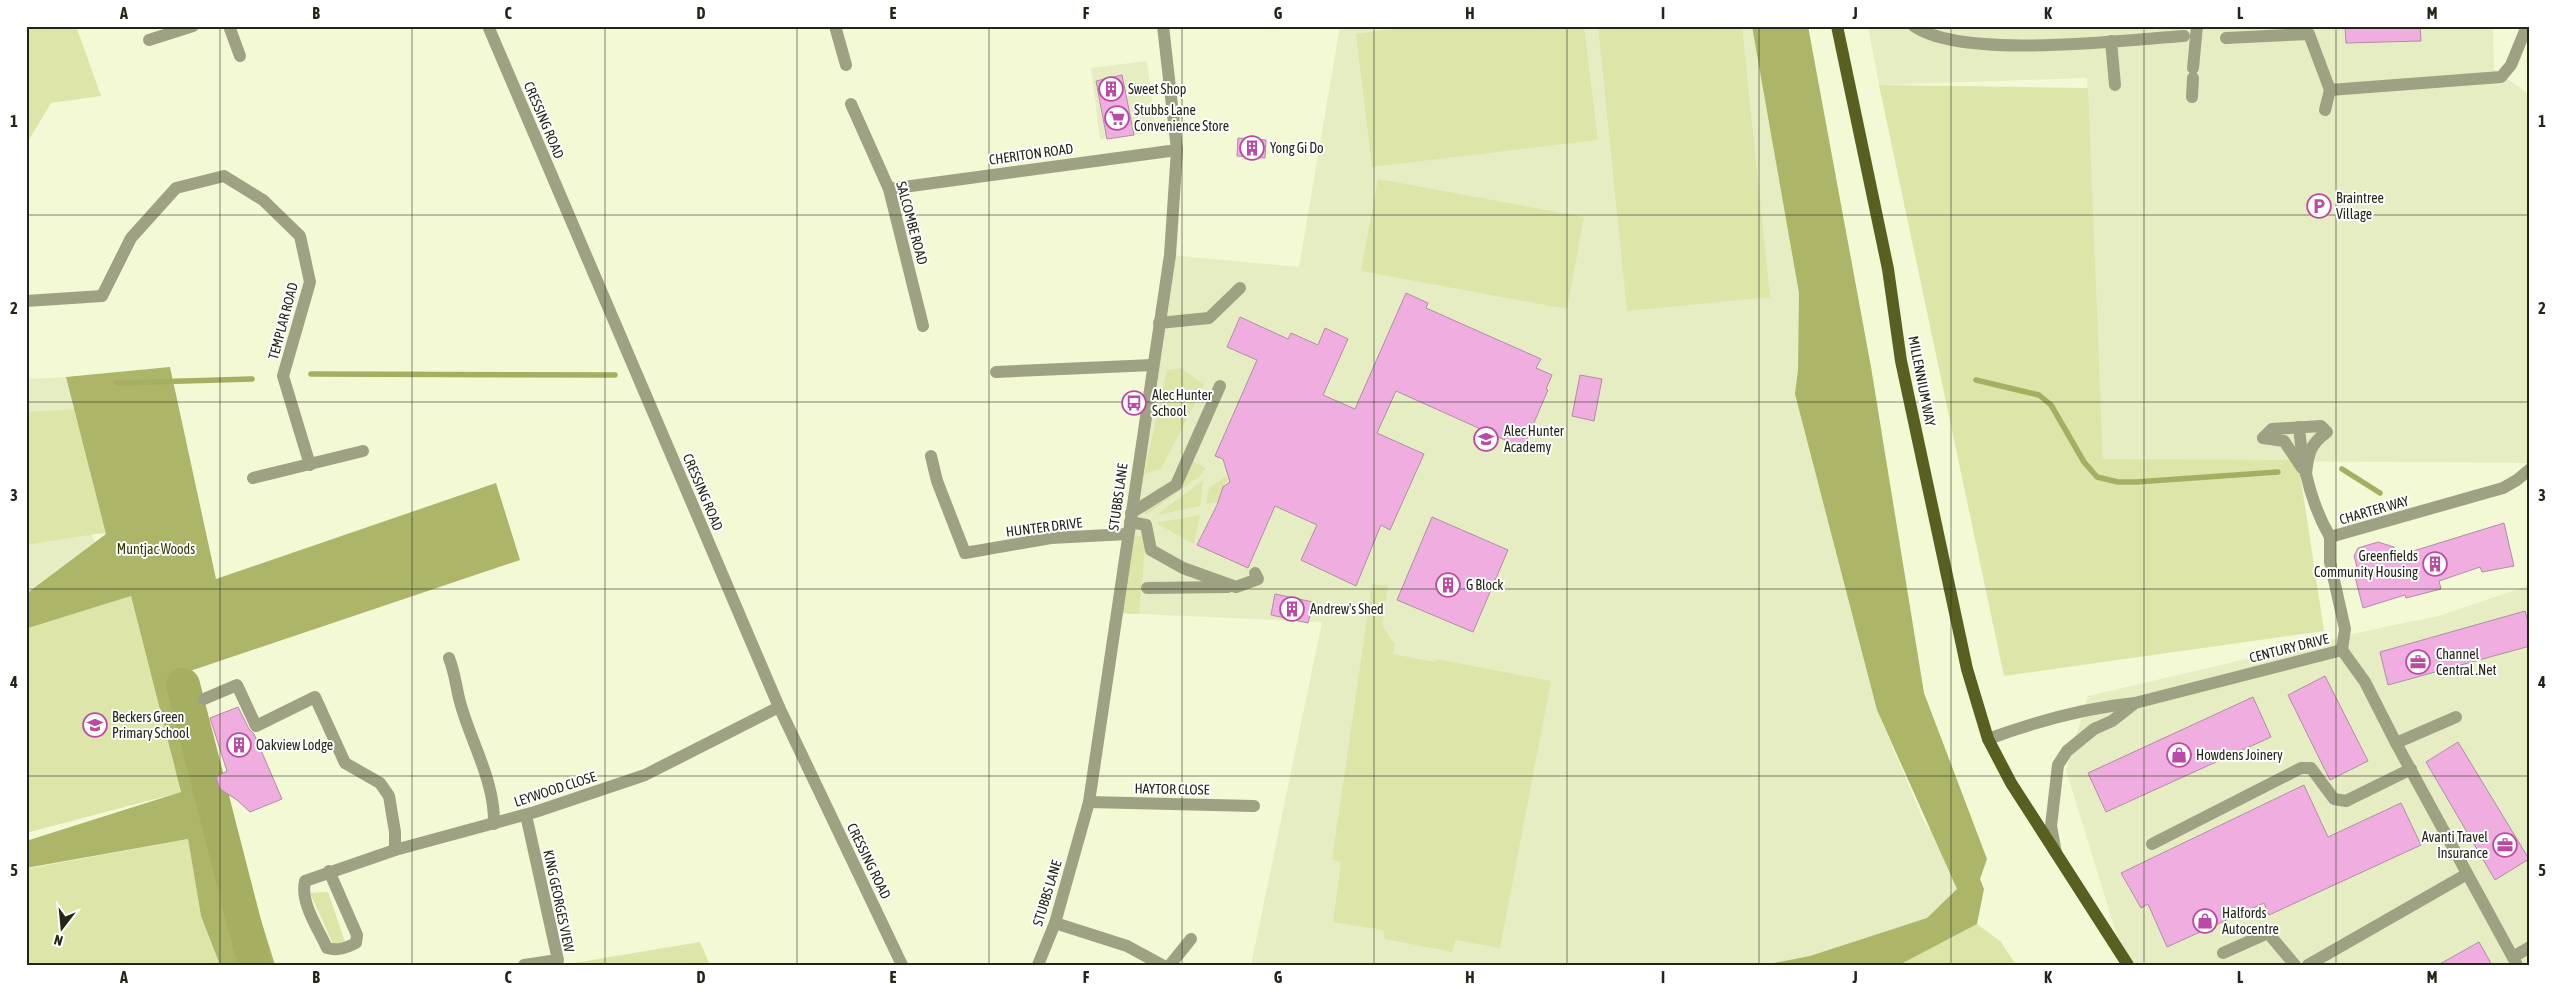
<svg xmlns="http://www.w3.org/2000/svg" width="2556" height="991" viewBox="0 0 2556 991" font-family="'Asap Condensed',sans-serif">
<style>
.built{fill:#e7edc3}
.green{fill:#dde5a9}
.forest{fill:#adb569}
.lines{fill:none;stroke-linecap:round;stroke-linejoin:round}
.stream{stroke:#a6ae62;stroke-width:5.5}
.river{stroke:#a6ae62;stroke-width:34}
.building{fill:#f0aee0;stroke:#ac8fa5}
.minor{stroke:#9ea282;stroke-width:12}
.major{stroke:#595f20;stroke-width:12}
.grid{fill:none;stroke:#232518;stroke-width:1;stroke-opacity:0.55}
.labels{text-anchor:middle;dominant-baseline:central;stroke-width:4;stroke-linejoin:round;paint-order:stroke}
.poi-label{font-size:14px;fill:#232518;stroke:#fff;text-anchor:start}
.street-label{font-size:14px;fill:#232518;stroke:#fff}
.park-label{font-size:14px;fill:#373b00;stroke:#fff}
.neatline{fill:none;stroke:#232518;stroke-width:2}
.grid-label{font-size:16px;text-anchor:middle;font-weight:bold;fill:#232518}
</style>
<rect width="100%" height="100%" fill="#f3f8d5"/>
<!-- built -->
<g class="built">
<polygon points="1340,26 1760,26 1877,710 1924,822 1977,887 1853,965 1251,965 1322,622 1116,613 1170,255 1299,267"/>
<polygon points="1868,26 2493,26 2494,69 2530,95 2530,463 2103,460 2087,78 1879,85"/>
<polygon points="1147,61 1155,124 1148,133 1100,139 1091,68"/>
<polygon points="66,377 77,409 110,534 91,534 102,556 72,559 71,579 26,596 26,379"/>
<polygon points="2530,585 2530,965 2128,965 2125,962 2066,770 2088,696 2379,628 2439,616"/>
</g>
<!-- green -->
<g class="green">
<polygon points="26,26 76,26 101,96 51,103 27,143"/>
<polygon points="1419,26 1584,26 1598,140 1372,167 1356,34"/>
<polygon points="1598,26 1742,26 1770,297 1627,311"/>
<polygon points="1879,85 2088,88 2103,459 2298,460 2324,631 2004,676"/>
<polygon points="1378,179 1584,217 1567,309 1361,271"/>
<polygon points="1181,368 1204,385 1161,469 1144,474 1167,370"/>
<polygon points="77,409 108,532 26,545 26,412"/>
<polygon points="1189,460 1206,468 1200,476 1146,515 1144,511 1177,486"/>
<polygon points="1225,477 1229,478 1223,487 1218,502 1206,504 1209,488"/>
<polygon points="1203,480 1200,506 1157,515"/>
<polygon points="1200,515 1194,544 1156,523"/>
<polygon points="1135,535 1146,537 1139,614 1121,613"/>
<polygon points="1372,584 1388,586 1382,625 1395,645 1393,654 1435,662 1436,659 1551,681 1500,948 1455,940 1452,952 1385,939 1383,930 1333,922 1341,862 1332,860"/>
<polygon points="131,596 181,792 26,833 26,628"/>
<polygon points="188,839 201,916 220,965 26,965 26,869"/>
<polygon points="328,892 345,942 333,944 310,893"/>
<polygon points="1977,924 2001,942 2016,965 1895,965"/>
<polygon points="700,942 710,965 562,965"/>
</g>
<!-- forest -->
<g class="forest">
<polygon points="1752,26 1808,26 1871,367 1924,693 1987,859 1980,879 1984,889 1977,924 1899,965 1763,965 1810,956 1927,918 1957,889 1877,710 1795,394 1798,370 1799,293"/>
<polygon points="170,367 216,579 496,483 520,560 184,673 275,965 220,965 201,916 188,839 26,868 26,841 181,792 131,596 28,628 26,594 106,534 66,377"/>
</g>
<g class="lines">
<!-- stream -->
<g class="stream">
<polyline points="311,374 615,375"/>
<polyline points="1976,380 2039,395 2051,405 2084,462 2097,477 2118,482 2136,482 2278,472"/>
<polyline points="117,383 252,379"/>
<polyline points="2342,469 2380,493"/>
</g>
<!-- river -->
<polyline class="river" points="183,685 255,965"/>
</g>
<!-- building -->
<g class="building">
<polygon points="2345,26 2420,26 2421,41 2346,43"/>
<polygon points="1122,75 1134,135 1107,139 1096,81"/>
<polygon points="1238,138 1266,140 1265,158 1237,156"/>
<polygon points="1406,293 1428,303 1426,308 1541,359 1536,368 1552,375 1546,389 1548,390 1523,448 1396,391 1377,433 1424,454 1390,530 1381,525 1356,586 1301,560 1317,525 1275,506 1248,568 1197,545 1217,505 1223,487 1230,482 1223,459 1215,456 1257,360 1227,347 1240,317 1288,339 1291,333 1318,345 1325,328 1348,339 1323,395 1355,409"/>
<polygon points="1580,375 1602,379 1594,421 1572,416"/>
<polygon points="1432,517 1508,550 1473,632 1397,600"/>
<polygon points="2504,523 2514,566 2482,572 2480,567 2439,581 2441,589 2406,598 2405,595 2363,608 2353,569 2357,567 2354,556 2358,548 2378,542 2394,547 2397,556"/>
<polygon points="1275,594 1313,602 1308,623 1271,615"/>
<polygon points="2525,611 2530,629 2530,646 2388,685 2380,652"/>
<polygon points="2325,676 2368,761 2330,780 2288,695"/>
<polygon points="2253,697 2271,737 2106,812 2088,773"/>
<polygon points="238,707 249,729 254,734 282,799 250,812 237,800 220,789 216,777 227,771 210,718"/>
<polygon points="2458,742 2529,859 2495,880 2426,762"/>
<polygon points="2304,785 2328,837 2401,803 2421,845 2269,915 2264,903 2167,947 2148,904 2141,908 2121,873"/>
<polygon points="2479,942 2492,965 2438,965"/>
</g>
<g class="lines">
<!-- minor -->
<g class="minor">
<polyline points="229,26 240,56"/>
<polyline points="488,26 779,707 902,965"/>
<polyline points="835,26 846,65"/>
<path d="M1914,26C1962,60 2124,40 2184,36"/>
<polyline points="2226,38 2309,34 2330,90 2501,77 2511,65 2527,26"/>
<polyline points="149,40 193,26"/>
<polyline points="2111,41 2115,85"/>
<polyline points="2193,68 2197,26"/>
<polyline points="2192,97 2193,78"/>
<polyline points="851,104 889,189 923,326"/>
<polyline points="2325,110 2330,90"/>
<polyline points="889,189 1177,150"/>
<polyline points="26,301 102,296 131,238 176,188 224,176 263,200 300,236 310,282 283,376 310,465"/>
<polyline points="1159,323 1209,318 1240,288"/>
<polyline points="996,372 1153,365"/>
<path d="M2299,427C2302,464 2311,504 2330,537"/>
<path d="M2263,438L2272,429L2321,426L2327,432C2310,444 2308,454 2306,474"/>
<polyline points="2263,438 2284,441 2302,468"/>
<polyline points="931,456 937,481 965,553 1051,538 1128,534"/>
<polyline points="253,478 363,451"/>
<polyline points="1131,513 1176,485 1220,386"/>
<polyline points="1130,522 1146,525 1151,550 1183,568 1236,587 1258,579 1255,573"/>
<polyline points="1147,588 1228,587"/>
<polyline points="2342,650 2365,682 2396,743 2517,965"/>
<polyline points="2342,650 2345,629 2330,562 2330,537 2503,488 2517,480 2530,469"/>
<path d="M449,658C455,673 456,687 460,702C471,743 495,781 494,824"/>
<polyline points="204,699 237,685 256,726 315,697 345,763 380,783 389,796 395,832 395,850"/>
<path d="M1988,739C2037,721 2084,708 2135,703"/>
<polyline points="2396,743 2456,717"/>
<polyline points="1089,802 1254,806"/>
<polyline points="2152,844 2301,768 2311,768 2334,799 2346,801 2411,769"/>
<polyline points="2056,853 2051,826 2058,765 2067,751 2094,729 2112,721 2135,703 2342,650"/>
<path d="M329,871L357,935L356,943C346,948 338,951 327,948C318,928 300,903 305,881L395,850L535,812L645,775L779,707"/>
<polyline points="1055,923 1127,946 1162,965"/>
<polyline points="2223,953 2268,933 2295,965"/>
<polyline points="2513,957 2530,947"/>
<polyline points="524,965 558,960 526,815"/>
<polyline points="1038,965 1055,923 1089,802 1170,255 1177,150 1163,26"/>
<polyline points="1170,965 1191,939"/>
<polyline points="2308,965 2467,874"/>
</g>
<!-- major -->
<polyline class="major" points="1837,26 1888,269 1901,361 1967,669 1988,739 2011,783 2128,965"/>
</g>
<!-- grid -->
<path class="grid" d="M220,26V965M412,26V965M605,26V965M797,26V965M989,26V965M1182,26V965M1374,26V965M1567,26V965M1759,26V965M1951,26V965M2144,26V965M2336,26V965M26,215H2530M26,402H2530M26,589H2530M26,776H2530"/>
<!-- icons -->
<defs>
<g id="building-ring" transform="scale(1.25)"><circle r="9.5" fill="#fff" stroke="#bb4aa7" stroke-width="1.5"/><path d="M-4-6H4V6H1V3H-1V6H-4ZM-2.5-4.3h1.7v1.8h-1.7ZM.8-4.3h1.7v1.8H.8ZM-2.5-1h1.7V.8h-1.7ZM.8-1h1.7V.8H.8Z" fill="#bb4aa7"/></g>
<g id="supermarket-ring" transform="scale(1.25)"><circle r="9.5" fill="#fff" stroke="#bb4aa7" stroke-width="1.5"/><path d="M-6-5.5h2.5l.6 2H6L4.5 2H-2.5L-4.4-4H-6ZM-1.5 3.2a1.3 1.3 0 1 0 .1 0ZM3 3.2a1.3 1.3 0 1 0 .1 0Z" fill="#bb4aa7"/></g>
<g id="parking-ring" transform="scale(1.25)"><circle r="9.5" fill="#fff" stroke="#bb4aa7" stroke-width="1.5"/><path d="M-3.5-5.5H1a3.5 3.5 0 0 1 0 7H-1V5.5H-3.5ZM-1-3.4V-.6H.8a1.4 1.4 0 0 0 0-2.8Z" fill="#bb4aa7"/></g>
<g id="bus-ring" transform="scale(1.25)"><circle r="9.5" fill="#fff" stroke="#bb4aa7" stroke-width="1.5"/><path d="M-5-6H5V4H4V6H2V4H-2V6H-4V4H-5ZM-3.5-4V0h7V-4ZM-3.5 1.2v1.5H-2V1.2ZM2 1.2v1.5H3.5V1.2Z" fill="#bb4aa7"/></g>
<g id="school-ring" transform="scale(1.25)"><circle r="9.5" fill="#fff" stroke="#bb4aa7" stroke-width="1.5"/><path d="M0-5L7-2L0 1L-7-2ZM-4 1L0 2.5L4 1V4Q0 6-4 4Z" fill="#bb4aa7"/></g>
<g id="office-ring" transform="scale(1.25)"><circle r="9.5" fill="#fff" stroke="#bb4aa7" stroke-width="1.5"/><path d="M-6-3h4V-5.5h4V-3h4V5H-6ZM-1-4.5V-3h2v-1.5ZM-6 0V1H6V0Z" fill="#bb4aa7"/></g>
<g id="shop-ring" transform="scale(1.25)"><circle r="9.5" fill="#fff" stroke="#bb4aa7" stroke-width="1.5"/><path d="M-5-2.5h2.3a2.7 3.5 0 0 1 5.4 0H5L5.5 6h-11ZM-1.5-2.5h3a1.5 2.3 0 0 0-3 0Z" fill="#bb4aa7"/></g>
</defs>
<g fill-rule="evenodd">
<use href="#building-ring" x="1111" y="89"/>
<use href="#supermarket-ring" x="1117" y="118"/>
<use href="#building-ring" x="1252" y="148"/>
<use href="#parking-ring" x="2319" y="206"/>
<use href="#bus-ring" x="1134" y="403"/>
<use href="#school-ring" x="1486" y="439"/>
<use href="#building-ring" x="2435" y="564"/>
<use href="#building-ring" x="1448" y="585"/>
<use href="#building-ring" x="1292" y="609"/>
<use href="#office-ring" x="2418" y="662"/>
<use href="#school-ring" x="95" y="725"/>
<use href="#building-ring" x="239" y="745"/>
<use href="#shop-ring" x="2179" y="755"/>
<use href="#office-ring" x="2505" y="845"/>
<use href="#shop-ring" x="2205" y="921"/>
</g>
<g class="labels">
<!-- poi labels -->
<g class="poi-label">
<text x="1128" y="89">Sweet Shop</text>
<text x="1134" y="110">Stubbs Lane<tspan x="1134" dy="16">Convenience Store</tspan></text>
<text x="1270" y="148">Yong Gi Do</text>
<text x="2336" y="198">Braintree<tspan x="2336" dy="16">Village</tspan></text>
<text x="1152" y="395">Alec Hunter<tspan x="1152" dy="16">School</tspan></text>
<text x="1504" y="431">Alec Hunter<tspan x="1504" dy="16">Academy</tspan></text>
<text x="2418" y="556" text-anchor="end">Greenfields<tspan x="2418" dy="16">Community Housing</tspan></text>
<text x="1466" y="585">G Block</text>
<text x="1310" y="609">Andrew's Shed</text>
<text x="2436" y="654">Channel<tspan x="2436" dy="16">Central .Net</tspan></text>
<text x="112" y="717">Beckers Green<tspan x="112" dy="16">Primary School</tspan></text>
<text x="256" y="745">Oakview Lodge</text>
<text x="2196" y="755">Howdens Joinery</text>
<text x="2488" y="837" text-anchor="end">Avanti Travel<tspan x="2488" dy="16">Insurance</tspan></text>
<text x="2222" y="913">Halfords<tspan x="2222" dy="16">Autocentre</tspan></text>
</g>
<!-- street labels -->
<g class="street-label">
<text transform="translate(544 120) rotate(67)">CRESSING ROAD</text>
<text transform="translate(1031 154) rotate(-8)">CHERITON ROAD</text>
<text transform="translate(912 223) rotate(75)">SALCOMBE ROAD</text>
<text transform="translate(283 321) rotate(-75)">TEMPLAR ROAD</text>
<text transform="translate(1922 381) rotate(79)">MILLENNIUM WAY</text>
<text transform="translate(703 492) rotate(67)">CRESSING ROAD</text>
<text transform="translate(1118 497) rotate(-82)">STUBBS LANE</text>
<text transform="translate(2374 510) rotate(-16)">CHARTER WAY</text>
<text transform="translate(1044 527) rotate(-7)">HUNTER DRIVE</text>
<text transform="translate(2289 648) rotate(-14)">CENTURY DRIVE</text>
<text transform="translate(555 789) rotate(-18)">LEYWOOD CLOSE</text>
<text transform="translate(1172 789) rotate(1)">HAYTOR CLOSE</text>
<text transform="translate(869 861) rotate(64)">CRESSING ROAD</text>
<text transform="translate(1047 893) rotate(-73)">STUBBS LANE</text>
<text transform="translate(559 901) rotate(78)">KING GEORGES VIEW</text>
</g>
<!-- park labels -->
<g class="park-label">
<text x="156" y="549">Muntjac Woods</text>
</g>
</g>
<!-- border -->
<rect width="2556" height="991" fill="none" stroke="#ffffff" stroke-width="55"/>
<!-- north arrow -->
<g transform="translate(62 928) rotate(196)" stroke="#ffffff" stroke-width="4" paint-order="stroke">
<path d="M0-4L9 19L0 12L-9 19Z" fill="#232518"/>
<text y="-8" font-size="14" font-weight="bold" text-anchor="middle" fill="#232518">N</text>
</g>
<rect x="28" y="28" width="2500" height="936" class="neatline"/>
<g class="grid-label">
<text x="124" y="19">A</text>
<text x="316" y="19">B</text>
<text x="508" y="19">C</text>
<text x="701" y="19">D</text>
<text x="893" y="19">E</text>
<text x="1086" y="19">F</text>
<text x="1278" y="19">G</text>
<text x="1470" y="19">H</text>
<text x="1663" y="19">I</text>
<text x="1855" y="19">J</text>
<text x="2048" y="19">K</text>
<text x="2240" y="19">L</text>
<text x="2432" y="19">M</text>
<text x="14" y="127">1</text>
<text x="2542" y="127">1</text>
<text x="14" y="314">2</text>
<text x="2542" y="314">2</text>
<text x="14" y="501">3</text>
<text x="2542" y="501">3</text>
<text x="14" y="688">4</text>
<text x="2542" y="688">4</text>
<text x="14" y="876">5</text>
<text x="2542" y="876">5</text>
<text x="124" y="983">A</text>
<text x="316" y="983">B</text>
<text x="508" y="983">C</text>
<text x="701" y="983">D</text>
<text x="893" y="983">E</text>
<text x="1086" y="983">F</text>
<text x="1278" y="983">G</text>
<text x="1470" y="983">H</text>
<text x="1663" y="983">I</text>
<text x="1855" y="983">J</text>
<text x="2048" y="983">K</text>
<text x="2240" y="983">L</text>
<text x="2432" y="983">M</text>
</g>
</svg>
